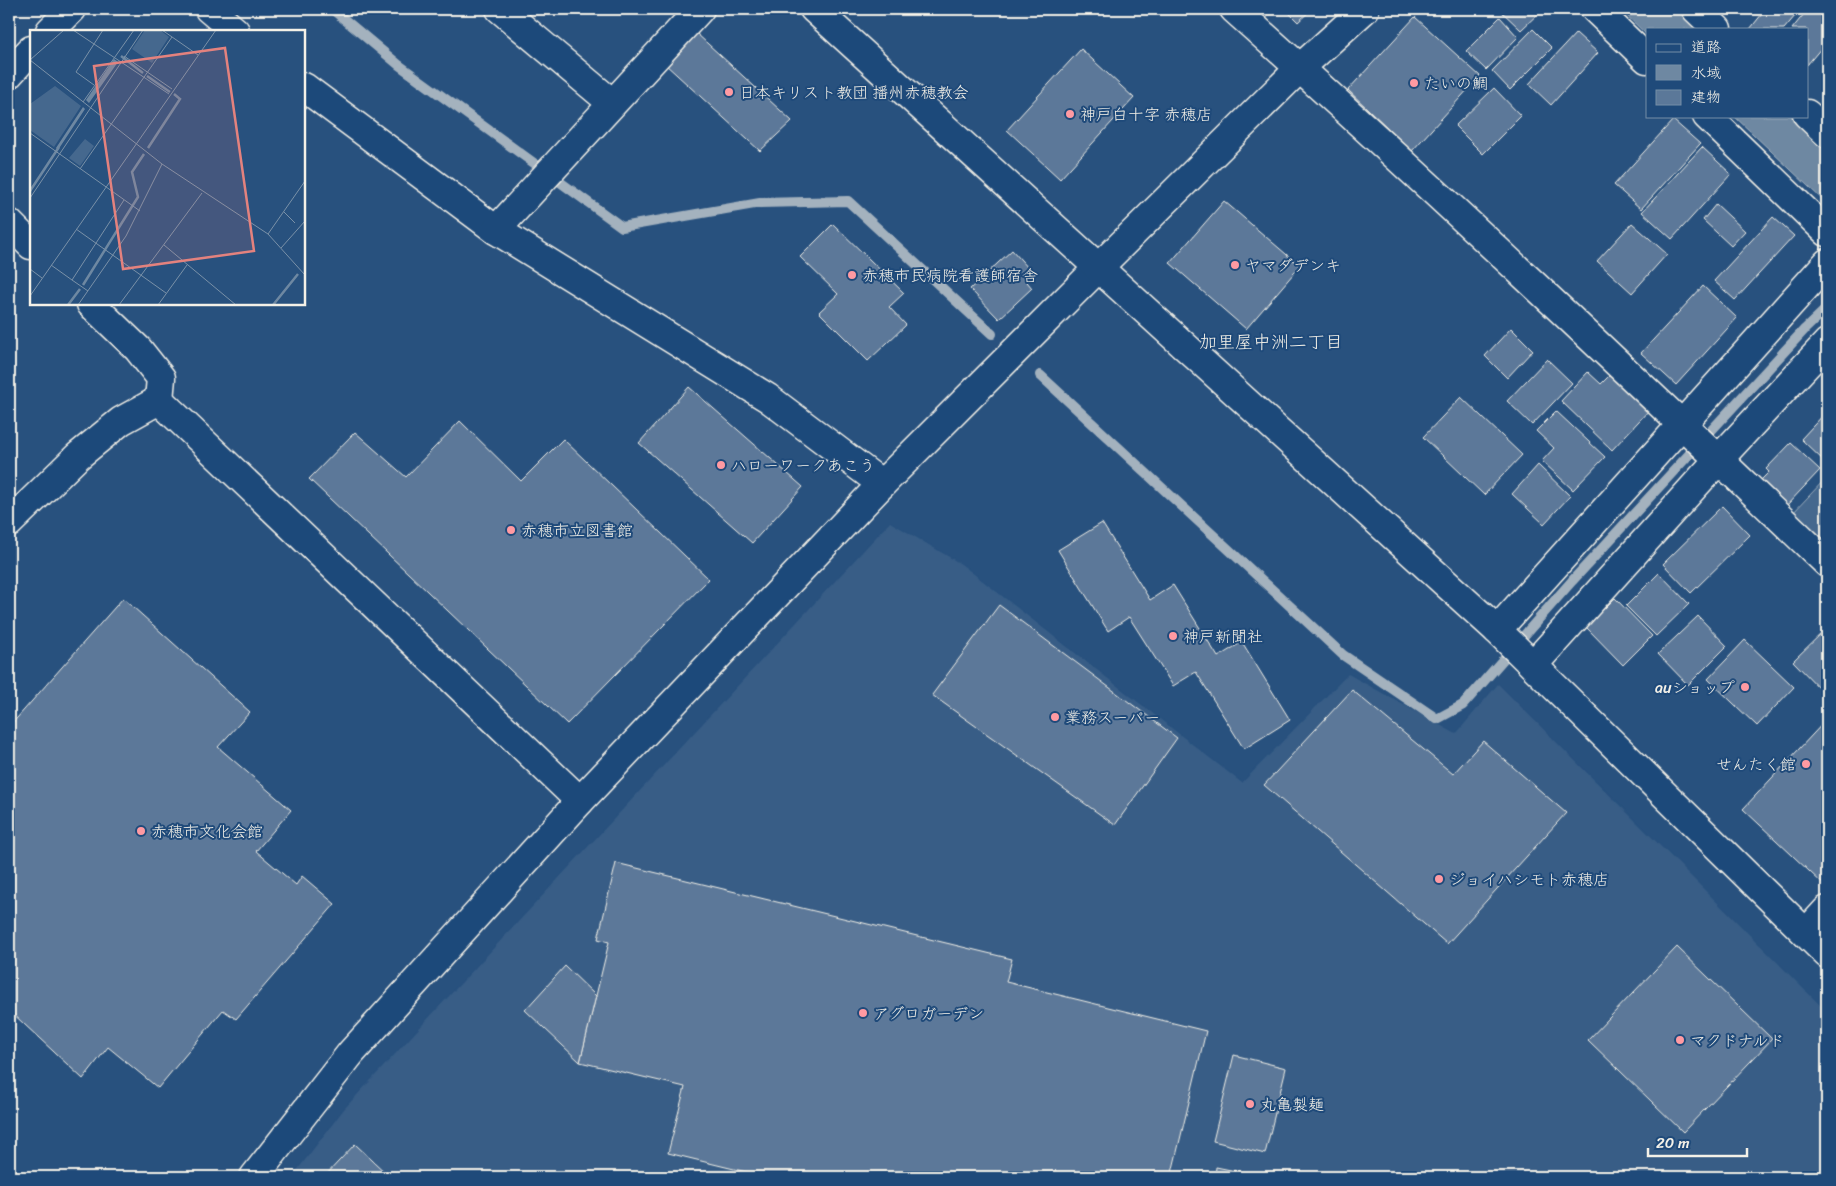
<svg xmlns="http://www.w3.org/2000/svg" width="1836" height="1186" viewBox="0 0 1836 1186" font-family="Sriracha,'Klee One',sans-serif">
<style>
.built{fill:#375d86}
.green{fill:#45688e;stroke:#9cacbb}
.water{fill:#6e88a2;stroke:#a4b2be}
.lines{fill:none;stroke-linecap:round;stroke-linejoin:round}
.stream{stroke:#a4b2be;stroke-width:10}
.building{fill:#5b7899;stroke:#f4f1e8}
.street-casing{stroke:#f4f1e8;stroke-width:31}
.secondary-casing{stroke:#f4f1e8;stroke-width:31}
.street{stroke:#1f4a7a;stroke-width:28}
.secondary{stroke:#1f4a7a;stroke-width:28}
.poi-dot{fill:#ff9aa2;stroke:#1f4a7a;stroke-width:2}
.labels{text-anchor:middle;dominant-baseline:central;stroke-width:4;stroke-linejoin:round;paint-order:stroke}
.poi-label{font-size:16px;fill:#f4f1e8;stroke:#1f4a7a;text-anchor:start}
.neighbourhood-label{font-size:18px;fill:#f4f1e8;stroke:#1f4a7a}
.inset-river{fill:none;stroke:#6e88a2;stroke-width:2.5}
.inset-road{fill:none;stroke:#7a91a8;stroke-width:1}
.view{fill:#e4827e;fill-opacity:0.15;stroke:#e4827e;stroke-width:2.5}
.inset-edge{fill:none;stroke:#f4f1e8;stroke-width:2.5}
</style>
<rect width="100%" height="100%" fill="#28517e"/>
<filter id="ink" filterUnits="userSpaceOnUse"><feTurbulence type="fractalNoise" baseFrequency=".02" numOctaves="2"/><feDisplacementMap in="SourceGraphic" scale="10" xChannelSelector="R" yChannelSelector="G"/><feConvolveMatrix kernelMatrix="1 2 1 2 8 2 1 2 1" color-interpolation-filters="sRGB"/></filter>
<g filter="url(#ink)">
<!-- built -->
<polygon class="built" points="890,522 961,564 1242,783 1348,674 1456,734 1498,684 1827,1012 1827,1177 292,1177 344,1109"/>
<!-- green -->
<polygon class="green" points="1827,477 1827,549 1791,515"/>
<!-- water -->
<g class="water">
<polygon points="1620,9 1680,9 1701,29 1647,29 1647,35"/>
<polygon points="1734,116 1800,116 1827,141 1827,204"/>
</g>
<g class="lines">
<!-- stream -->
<g class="stream">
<polyline points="332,9 399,65 622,227 760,203 848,201 992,334"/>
<polyline points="1040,375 1343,655 1437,719 1463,705 1572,581 1805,329 1827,308"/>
</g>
</g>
<!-- building -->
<g class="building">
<polygon points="1285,9 1312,9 1298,22"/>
<polygon points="1499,9 1543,9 1521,30"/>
<polygon points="1766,9 1801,9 1784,29 1750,29"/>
<polygon points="1808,9 1823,9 1827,12 1827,41 1807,65 1807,29 1792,29"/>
<polygon points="1415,17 1480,76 1412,151 1348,90"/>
<polygon points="1500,17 1518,37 1486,70 1466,51"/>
<polygon points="1533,29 1552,48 1510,90 1492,71"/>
<polygon points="696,33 792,121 760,151 665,64"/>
<polygon points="1576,33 1598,53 1551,105 1529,84"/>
<polygon points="1081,49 1134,98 1060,179 1007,130"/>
<polygon points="1494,88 1521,116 1483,154 1455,126"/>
<polygon points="1673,120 1700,144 1641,209 1614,185"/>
<polygon points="1702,147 1731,174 1672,239 1642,212"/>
<polygon points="1224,201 1300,266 1246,329 1170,263"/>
<polygon points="1716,204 1745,231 1731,246 1703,220"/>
<polygon points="1773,217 1794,236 1735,300 1714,281"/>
<polygon points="1632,223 1667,254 1632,293 1597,261"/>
<polygon points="833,224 904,293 889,307 906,325 868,361 819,312 838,294 800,257"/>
<polygon points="1012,250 1030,270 1023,277 1032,288 999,319 970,289"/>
<polygon points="1703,286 1737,318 1676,385 1641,353"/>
<polygon points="1511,328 1533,350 1507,378 1485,356"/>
<polygon points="1547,359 1572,383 1532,425 1507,401"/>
<polygon points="1588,372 1601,384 1613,372 1651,408 1612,450 1561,401"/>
<polygon points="689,387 803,487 752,543 639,443"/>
<polygon points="1461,397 1522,455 1484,495 1423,437"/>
<polygon points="1556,411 1605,457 1573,490 1542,461 1554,448 1536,431"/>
<polygon points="1827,411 1827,464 1801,439"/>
<polygon points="460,421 521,481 563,439 709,579 567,724 309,479 355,432 406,477"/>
<polygon points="1791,443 1820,470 1786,506 1760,481 1769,472 1766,469"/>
<polygon points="1538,465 1570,496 1544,524 1512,494"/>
<polygon points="1722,506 1750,535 1691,593 1663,564"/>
<polygon points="1102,523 1150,600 1173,585 1218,657 1242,642 1290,720 1244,749 1196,672 1173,686 1129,617 1108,631 1058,550"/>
<polygon points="1659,573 1689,604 1656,636 1626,606"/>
<polygon points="123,598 250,712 218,747 291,810 256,851 296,885 302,876 335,904 236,1019 223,1010 158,1088 108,1047 83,1079 9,1010 9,727"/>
<polygon points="1615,598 1652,636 1623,665 1586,627"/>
<polygon points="999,605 1177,738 1115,825 932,695"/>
<polygon points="1698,616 1727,646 1688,685 1658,654"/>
<polygon points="1827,628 1827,696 1793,661"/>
<polygon points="1745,640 1794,687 1757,726 1708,679"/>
<polygon points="1352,690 1453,774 1483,741 1566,813 1447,944 1264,785"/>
<polygon points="1827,719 1827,885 1826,887 1743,809"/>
<polygon points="616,863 1012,959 1006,982 1206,1031 1171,1177 767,1177 668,1153 685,1087 580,1062 609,942 598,939"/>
<polygon points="1677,947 1772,1039 1683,1132 1588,1040"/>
<polygon points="565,966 596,996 580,1062 525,1010"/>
<polygon points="1234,1055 1286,1068 1265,1154 1213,1141"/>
<polygon points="355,1144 390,1177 324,1177"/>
<polygon points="1216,1167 1265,1177 1215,1177"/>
</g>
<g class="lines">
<!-- street casing -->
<g class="street-casing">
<g id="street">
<polyline points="209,9 235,31"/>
<polyline points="500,9 612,103"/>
<path d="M1234,9C1435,189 1632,376 1827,563"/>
<polyline points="1595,9 1647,59"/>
<polyline points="1696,9 1717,29"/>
<polyline points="50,31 72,9"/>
<polyline points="9,74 31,50"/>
<polyline points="304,87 496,230 768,398 882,484"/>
<polyline points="1807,114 1827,133"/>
<polyline points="1707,116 1827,232"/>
<polyline points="9,223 31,245"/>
<polyline points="496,230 700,9"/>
<polyline points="91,304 138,349 161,378 159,400"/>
<polyline points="159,400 580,801"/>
<polyline points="9,523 78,456 121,421 159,400"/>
<polyline points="1497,630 1827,263"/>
<polyline points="1533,665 1719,459 1827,343"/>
<polyline points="1806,933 1827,910"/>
<polyline points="254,1177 351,1053 580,801 882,484 1098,268"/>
</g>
</g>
<!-- secondary casing -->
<g class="secondary-casing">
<g id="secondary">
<polyline points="814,9 1497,630 1827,954"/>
<polyline points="1098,268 1300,68 1365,9"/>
</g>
</g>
<!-- street -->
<use href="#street" class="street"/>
<!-- secondary -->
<use href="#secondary" class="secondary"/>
</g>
</g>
<!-- markers -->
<g class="poi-dot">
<circle cx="1414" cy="83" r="5"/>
<circle cx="729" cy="92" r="5"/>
<circle cx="1070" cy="114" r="5"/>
<circle cx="1235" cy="265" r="5"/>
<circle cx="852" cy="275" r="5"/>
<circle cx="721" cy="465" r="5"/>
<circle cx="511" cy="530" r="5"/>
<circle cx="1173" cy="636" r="5"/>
<circle cx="1745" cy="687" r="5"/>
<circle cx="1055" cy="717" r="5"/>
<circle cx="1806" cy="764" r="5"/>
<circle cx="141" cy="831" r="5"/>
<circle cx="1439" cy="879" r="5"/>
<circle cx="863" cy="1013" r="5"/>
<circle cx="1680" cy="1040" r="5"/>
<circle cx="1250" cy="1104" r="5"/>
</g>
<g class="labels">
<!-- poi labels -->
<g class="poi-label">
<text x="1424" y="83">たいの鯛</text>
<text x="739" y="92">日本キリスト教団 播州赤穂教会</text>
<text x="1080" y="114">神戸白十字 赤穂店</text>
<text x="1245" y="265">ヤマダデンキ</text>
<text x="862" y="275">赤穂市民病院看護師宿舎</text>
<text x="731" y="465">ハローワークあこう</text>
<text x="521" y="530">赤穂市立図書館</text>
<text x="1183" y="636">神戸新聞社</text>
<text x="1735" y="687" text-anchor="end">auショップ</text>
<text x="1065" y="717">業務スーパー</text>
<text x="1796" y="764" text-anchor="end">せんたく館</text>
<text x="151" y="831">赤穂市文化会館</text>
<text x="1449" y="879">ジョイハシモト赤穂店</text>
<text x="873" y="1013">アグロガーデン</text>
<text x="1690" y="1040">マクドナルド</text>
<text x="1260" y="1104">丸亀製麺</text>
</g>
<!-- neighbourhood labels -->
<g class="neighbourhood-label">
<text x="1271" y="342">加里屋中洲二丁目</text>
</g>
</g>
<!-- overview -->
<g transform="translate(30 30)">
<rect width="275" height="275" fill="#28517e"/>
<path d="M115,0H130L139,7L122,33L102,19ZM25,56L51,76L24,117L0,100V74ZM55,109L64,116L50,136L39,128Z" fill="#45688e"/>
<path d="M84,29L88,32L59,73L56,70ZM53,77L55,79L28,120L26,118Z" fill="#6e88a2"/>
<path class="inset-river" d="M91,26L113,43M117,46L140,62M118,118L150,69L144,64M0,161L29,117M53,255L108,167L102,142L114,124M38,275L50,259M243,275L268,244"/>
<path class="inset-road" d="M43,0L139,64M132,0L168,25M94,26L142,59M0,30L132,134L238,204L275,245M0,30L34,0M64,55L46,42L73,0M53,72L104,0M0,103L110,181M50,139L142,7M0,168L113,0M254,182L265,193M46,199L136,263M238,204L275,151M134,215L206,275M251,218L275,191M21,235L42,250L94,170M0,239L12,248M42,250L58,261M0,266L186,0M48,275L96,206L132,134M89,275L172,163M128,275L157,235"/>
<path class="view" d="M195,18L224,221L93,239L64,36Z"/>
<rect width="275" height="275" class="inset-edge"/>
</g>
<!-- margin -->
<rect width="1836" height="1186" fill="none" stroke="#1f4a7a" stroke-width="30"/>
<rect x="15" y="15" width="1806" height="1156" fill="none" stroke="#f4f1e8" stroke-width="2" filter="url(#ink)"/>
<!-- legend -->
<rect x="1646" y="28" width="162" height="90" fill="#1f4a7a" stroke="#748da6"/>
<rect x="1656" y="44" width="25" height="8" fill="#1f4a7a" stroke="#748da6"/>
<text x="1691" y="52" font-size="15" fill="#f4f1e8">道路</text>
<rect x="1656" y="65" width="25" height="15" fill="#6e88a2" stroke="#748da6"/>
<text x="1691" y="78" font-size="15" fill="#f4f1e8">水域</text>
<rect x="1656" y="90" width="25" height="15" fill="#5b7899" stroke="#748da6"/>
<text x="1691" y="102" font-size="15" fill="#f4f1e8">建物</text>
<!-- scale -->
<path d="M1648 1148v8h99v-8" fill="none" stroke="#f4f1e8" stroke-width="2.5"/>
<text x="1656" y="1148" font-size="15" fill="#f4f1e8" stroke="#1f4a7a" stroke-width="4" paint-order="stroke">20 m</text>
</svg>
